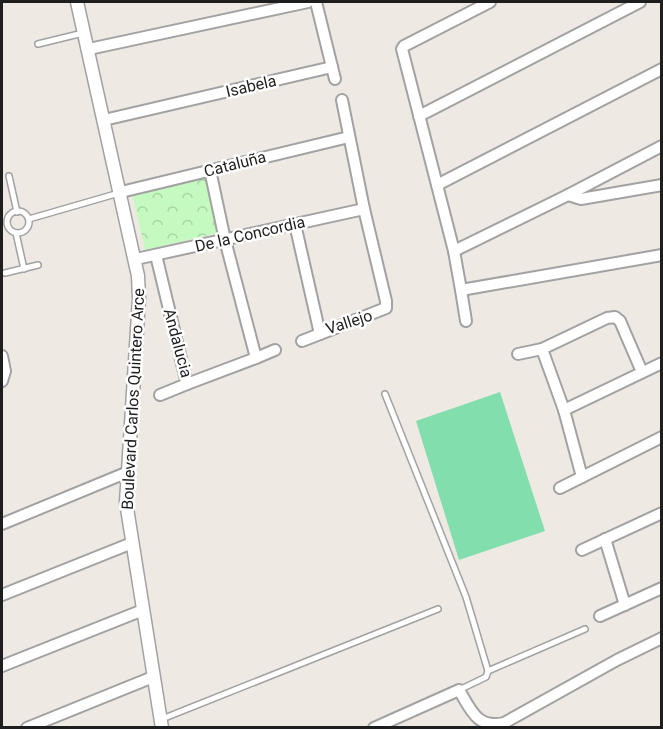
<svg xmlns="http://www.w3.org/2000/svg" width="663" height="729" viewBox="0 0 663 729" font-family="Roboto,sans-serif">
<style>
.park{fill:url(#park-crowns)}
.pitch{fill:#82deac}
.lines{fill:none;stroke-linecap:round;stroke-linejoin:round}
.service-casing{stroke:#a2a2a2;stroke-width:8}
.minor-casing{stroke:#a2a2a2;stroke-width:14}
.tertiary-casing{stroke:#a2a2a2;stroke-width:15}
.service{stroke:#fff;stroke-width:5}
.minor{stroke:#fff;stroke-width:10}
.tertiary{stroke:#fff;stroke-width:12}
.labels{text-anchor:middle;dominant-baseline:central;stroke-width:5;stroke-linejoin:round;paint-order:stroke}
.street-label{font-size:16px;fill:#1e1e1e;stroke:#fff}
</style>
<defs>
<pattern id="park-crowns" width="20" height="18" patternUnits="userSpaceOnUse" patternTransform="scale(1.5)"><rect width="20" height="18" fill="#c4f9c0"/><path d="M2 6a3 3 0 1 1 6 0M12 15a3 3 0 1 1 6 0" fill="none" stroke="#a8d5a5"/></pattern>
</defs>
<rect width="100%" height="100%" fill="#efe9e4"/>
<!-- park -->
<polygon class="park" points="206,175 218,233 145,250 132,193"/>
<!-- pitch -->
<polygon class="pitch" points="500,392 545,531 459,560 416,421"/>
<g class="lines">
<!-- service casing -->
<g class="service-casing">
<g id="service">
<polyline points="38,44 83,33"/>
<polyline points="9,176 17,212"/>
<circle cx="18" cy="222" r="11"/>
<polyline points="29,219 119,193"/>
<polyline points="16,233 24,269"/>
<polyline points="5,273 38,265"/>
<polyline points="385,394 466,597 488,671 486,677 459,690"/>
<polyline points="488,671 585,629"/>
<polyline points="162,719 438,609"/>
</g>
</g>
<!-- minor casing -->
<g class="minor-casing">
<g id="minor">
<polyline points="490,2 404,46 402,49 454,251 461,290 662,255"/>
<polyline points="89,49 308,2"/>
<polyline points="332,67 335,79"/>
<polyline points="419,116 640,2"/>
<polyline points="104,120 332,67 316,2"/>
<polyline points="437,185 662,69"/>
<polyline points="121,192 349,137"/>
<polyline points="568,195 581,199 662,185"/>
<polyline points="295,224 320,334 386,308 386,301 364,209 342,100"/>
<polyline points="454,251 568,195 662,146"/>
<polyline points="156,255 187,384 256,358 225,240 210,170"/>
<polyline points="136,259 364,209"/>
<polyline points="461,290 466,321"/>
<polyline points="302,341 320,334"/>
<polyline points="542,349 564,410 582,477"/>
<polyline points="518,354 542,349 607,318 615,317 620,321 642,372"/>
<polyline points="2,356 5,371 2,381"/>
<polyline points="256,358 275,350"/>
<polyline points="160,395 187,384"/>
<polyline points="564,410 662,363"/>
<polyline points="560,488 662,437"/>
<polyline points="2,524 128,472"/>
<polyline points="605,539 625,605"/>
<polyline points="582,550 662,513"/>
<polyline points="2,595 132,543"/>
<polyline points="600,616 662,588"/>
<polyline points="2,666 143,610"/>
<polyline points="27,728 153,677"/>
<path d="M374,728L459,690C471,710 477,729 504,723L617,660L662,638"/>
</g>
</g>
<!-- tertiary casing -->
<g class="tertiary-casing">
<polyline id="tertiary" points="77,2 138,276 139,299 126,502 162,728"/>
</g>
<!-- service -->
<use href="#service" class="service"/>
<!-- minor -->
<use href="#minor" class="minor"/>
<!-- tertiary -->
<use href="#tertiary" class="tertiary"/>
</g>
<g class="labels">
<!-- street labels -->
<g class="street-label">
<text transform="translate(251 86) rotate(-13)">Isabela</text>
<text transform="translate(235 164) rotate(-14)">Cataluña</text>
<text transform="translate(250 234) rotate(-13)">De la Concordia</text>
<text transform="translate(349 322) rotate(-18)">Vallejo</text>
<text transform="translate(178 343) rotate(75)">Andalucia</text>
<text transform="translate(133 399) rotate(-87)">Boulevard Carlos Quintero Arce</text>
</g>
</g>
<!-- border -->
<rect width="663" height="729" fill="none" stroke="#1e1e1e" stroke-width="6"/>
</svg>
